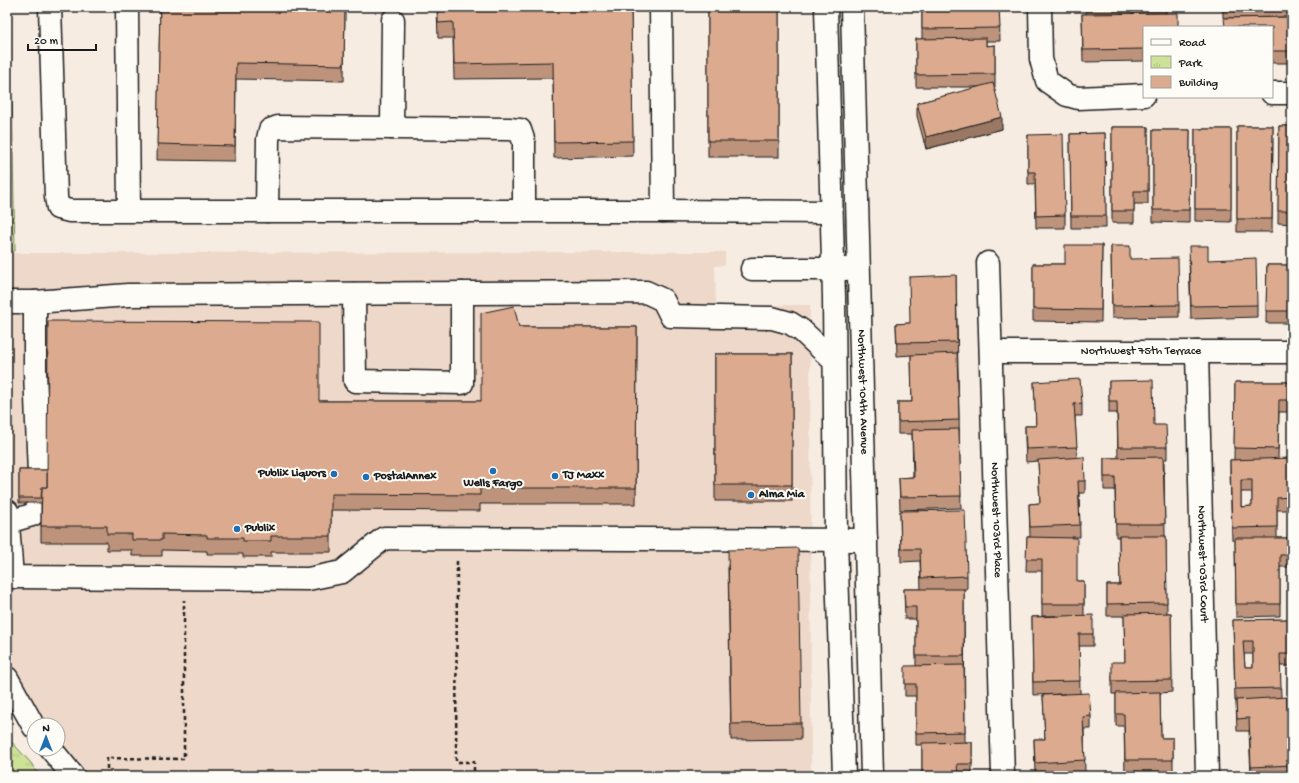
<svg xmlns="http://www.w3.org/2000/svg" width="1299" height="783" viewBox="0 0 1299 783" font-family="'Gochi Hand',sans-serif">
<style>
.built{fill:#eed8c9}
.park{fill:url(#park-tufts);stroke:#757f5a}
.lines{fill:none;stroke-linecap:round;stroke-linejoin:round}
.minor-casing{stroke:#1c1c1c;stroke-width:25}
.path{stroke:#1c1c1c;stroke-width:2.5;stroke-dasharray:4 3;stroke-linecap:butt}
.minor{stroke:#fdfcf7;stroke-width:22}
.wall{fill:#bd937b;stroke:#1c1c1c;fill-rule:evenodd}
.shaded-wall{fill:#9a7864;stroke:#1c1c1c}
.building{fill:#dcab8f;stroke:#1c1c1c;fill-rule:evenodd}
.poi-dot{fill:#1f6fb2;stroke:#fdfcf7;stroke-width:1.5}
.labels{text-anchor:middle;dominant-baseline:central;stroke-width:4;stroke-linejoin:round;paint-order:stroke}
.street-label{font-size:12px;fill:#1c1c1c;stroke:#fdfcf7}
.poi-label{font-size:12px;font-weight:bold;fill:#1c1c1c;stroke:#fdfcf7;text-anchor:start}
</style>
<defs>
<pattern id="park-tufts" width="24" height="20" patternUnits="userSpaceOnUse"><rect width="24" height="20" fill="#cee297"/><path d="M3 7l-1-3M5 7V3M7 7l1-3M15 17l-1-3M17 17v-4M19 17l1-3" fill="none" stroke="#b0c182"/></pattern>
</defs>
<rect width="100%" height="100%" fill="#f6ece2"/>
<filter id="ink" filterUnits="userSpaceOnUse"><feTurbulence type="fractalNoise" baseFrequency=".025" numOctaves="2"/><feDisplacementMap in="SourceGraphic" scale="8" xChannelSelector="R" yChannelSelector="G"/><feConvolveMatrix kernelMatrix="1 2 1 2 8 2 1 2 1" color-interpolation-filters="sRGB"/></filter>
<g filter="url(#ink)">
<!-- built -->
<polygon class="built" points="725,252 725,265 715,266 716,305 810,305 811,776 57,776 38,749 58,749 58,725 34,725 34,743 7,704 7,253"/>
<!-- park -->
<g class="park">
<polygon points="7,7 10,7 15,251 7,251"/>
<polygon points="7,737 31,763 39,776 7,776"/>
</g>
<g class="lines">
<!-- minor casing -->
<g class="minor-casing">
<g id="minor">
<polyline points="50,7 56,197 58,208 70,211 663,211 661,7"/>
<polyline points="127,7 129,210"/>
<polyline points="826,7 834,297 836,540 844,776"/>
<path id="s1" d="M852,7L872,776"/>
<polyline points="1040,7 1041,59 1047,81 1067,95 1078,98 1144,95"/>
<polyline points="1272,93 1292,93"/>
<polyline points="392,128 393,20"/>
<polyline points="267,211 268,139 270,130 278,127 509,129 520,130 524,142 524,210"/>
<polyline points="663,211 831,212"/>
<path id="s2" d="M988,263L1003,776"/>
<polyline points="752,269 846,269"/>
<polyline points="354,294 355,381 462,383 462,293"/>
<polyline points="7,302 35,302 128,295 646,292 663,300 671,316 772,318 790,323 801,330 834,361"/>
<polyline points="35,302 35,371 39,474"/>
<path id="s3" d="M991,352H1292"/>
<path id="s4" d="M1197,352L1207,776"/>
<polyline points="7,511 12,577 308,579 342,572 384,538 866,540"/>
<polyline points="8,522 32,515 37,511 38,503"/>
<polyline points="7,678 34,727"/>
<polyline points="51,749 73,776"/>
</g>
</g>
<!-- path -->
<g class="path">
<polyline points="457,561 456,762 474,762 474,776"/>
<polyline points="107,776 107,758 184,759 184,600"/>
</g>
<!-- minor -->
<use href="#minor" class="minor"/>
</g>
<!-- wall -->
<g class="wall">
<polygon points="160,7 345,7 344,81 236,79 235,161 157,160"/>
<polygon points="437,7 631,7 633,156 554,158 553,78 454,79 453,38 438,38"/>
<rect x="708" y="7" width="71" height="150"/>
<polygon points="922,7 999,7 1000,41 986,41 986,46 995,45 995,87 994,87 1002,129 926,149 917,116 917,103 980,87 916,87 916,39 922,39"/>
<polygon points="1086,7 1166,7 1166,13 1144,27 1144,61 1083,62 1082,14 1086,14"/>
<polygon points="1223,7 1292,7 1292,17 1223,18"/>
<polygon points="1292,17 1292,63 1272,63 1272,27"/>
<polygon points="1237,126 1273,126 1272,232 1237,232"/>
<polygon points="1279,126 1292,126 1292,224 1278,223"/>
<polygon points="1112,127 1148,127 1148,204 1134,204 1134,223 1112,223"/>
<polygon points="1195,129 1231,129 1231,222 1195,221"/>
<polygon points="1153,130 1190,130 1189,223 1153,222"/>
<polygon points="1105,133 1106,228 1071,228 1070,134"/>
<polygon points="1028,135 1065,215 1065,228 1036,228 1035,184 1028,184"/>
<polygon points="1102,245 1101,322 1033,321 1033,264 1065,264"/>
<polygon points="1111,246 1130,259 1179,305 1179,317 1112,318"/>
<polygon points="1189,259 1208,260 1257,305 1257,317 1191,319"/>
<polygon points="1267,265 1292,265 1292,323 1266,323"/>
<polygon points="956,275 961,508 900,510 899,478 913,477 912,434 898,434 898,402 912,402 911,355 897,356 896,324 910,323"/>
<polygon points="519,327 637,327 636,504 480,504 480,511 331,510 331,552 271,552 271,557 243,557 243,554 207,554 207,551 162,550 162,556 132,556 132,550 107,550 107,542 41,542 41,503 19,503 19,470 47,470 319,401 481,401"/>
<rect x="715" y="354" width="77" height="147"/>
<polygon points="1109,381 1154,425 1167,447 1167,459 1164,459 1165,536 1166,536 1167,613 1171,613 1172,692 1160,693 1161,738 1173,738 1173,772 1125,773 1124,726 1116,726 1116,694 1112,694 1112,675 1125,662 1124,616 1107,616 1107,585 1120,585 1119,537 1116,537 1115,490 1104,490 1104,458 1118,458 1117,413 1109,413"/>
<polygon points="1034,382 1082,403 1082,416 1075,416 1077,457 1085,481 1085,493 1079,493 1080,537 1072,537 1077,581 1084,581 1084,615 1093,634 1093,646 1079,646 1080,693 1091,716 1091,729 1084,729 1085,773 1035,775 1034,739 1045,739 1043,695 1065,694 1033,695 1032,617 1056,616 1042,616 1042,571 1026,571 1027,537 1030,537 1029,504 1040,503 1038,461 1026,462 1025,439 1025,426 1036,426"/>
<path d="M1235,382H1290V412H1279L1278,459L1292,458V510H1277V538H1292V567H1280V616L1236,617L1235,540H1232L1230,472V460H1234ZM1241,492H1252V506L1241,507Z"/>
<polygon points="900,511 967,576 967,589 964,589 965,742 972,742 972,776 922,776 922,745 916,745 916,696 905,696 905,678 916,666 916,619 905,619 904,589 921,589 920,561 901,562"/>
<polygon points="728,565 801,723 801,739 731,740"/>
<path d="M1292,619V666H1280L1281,697L1289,743H1292V776H1251L1249,731H1237L1236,701H1235L1233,620ZM1244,654H1253V667H1245Z"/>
</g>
<!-- shaded-wall -->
<polygon class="shaded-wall" points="1002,117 1002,129 926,149 926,137"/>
<!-- building -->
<g class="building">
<polygon points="160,7 345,7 344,65 236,63 235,146 157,144"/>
<polygon points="438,7 631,7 633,141 554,142 553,62 454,64 453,22 438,23"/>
<rect x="708" y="7" width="71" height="134"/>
<polygon points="922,7 999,7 1000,28 922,29"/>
<polygon points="1178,13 1178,27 1144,27 1144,49 1083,50 1082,14"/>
<polygon points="1292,17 1292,51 1272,51 1272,27 1225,27 1224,18"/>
<polygon points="986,38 986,46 995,45 995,74 916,75 916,39"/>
<polygon points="993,83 1002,117 926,137 917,103"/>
<polygon points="1237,126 1273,126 1272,219 1237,219"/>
<polygon points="1279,126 1292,126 1292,211 1278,211"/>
<polygon points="1112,127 1148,127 1148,191 1134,191 1134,211 1112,211"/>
<rect x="1195" y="129" width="36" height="80"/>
<polygon points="1153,130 1190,130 1189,210 1153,210"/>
<polygon points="1105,133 1106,216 1071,216 1070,134"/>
<polygon points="1063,134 1065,215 1036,216 1035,172 1028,172 1028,135"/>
<polygon points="1065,245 1102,245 1101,310 1033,309 1033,264 1065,264"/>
<polygon points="1111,246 1130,246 1130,259 1178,258 1179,305 1112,306"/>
<polygon points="1189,246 1208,246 1208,260 1256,258 1257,305 1191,306"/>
<polygon points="1267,265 1292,265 1292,311 1266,311"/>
<polygon points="956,275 957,342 897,343 896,324 910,323 909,277"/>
<polygon points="514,306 519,327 637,327 636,488 480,488 480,495 331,494 331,536 271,536 271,541 243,541 243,538 207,538 207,535 162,534 162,540 132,540 132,534 107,534 107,526 41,526 42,487 47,487 48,321 319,322 319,401 481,401 481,313"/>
<polygon points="957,353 959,420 898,422 898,402 912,402 911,355"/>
<rect x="715" y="354" width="77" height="131"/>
<polygon points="1080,379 1082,403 1074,404 1077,447 1026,449 1025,426 1036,426 1034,382"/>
<polygon points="1153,380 1154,425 1166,425 1167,447 1118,447 1117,401 1109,401 1109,381"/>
<polygon points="1235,382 1290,382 1290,400 1279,400 1278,449 1234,448"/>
<polygon points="959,429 961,496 900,497 899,478 914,477 912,430"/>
<polygon points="1084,457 1085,481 1078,481 1080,525 1030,527 1029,504 1040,503 1038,460"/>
<polygon points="1163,457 1165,524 1116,524 1115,477 1104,477 1104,458"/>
<path d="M1292,458V497L1277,498V527L1232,528L1230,460ZM1241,480H1252V506L1241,507Z"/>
<polygon points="19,470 47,470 47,487 42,487 41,498 19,498"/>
<polygon points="965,510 967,576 921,578 920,549 901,549 900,511"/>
<polygon points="1119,536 1166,536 1167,603 1107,604 1107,585 1120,585"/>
<polygon points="1027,537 1077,538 1077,581 1084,581 1084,604 1042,604 1042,559 1026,559"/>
<polygon points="1235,538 1292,538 1292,555 1280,555 1280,604 1236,604"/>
<polygon points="798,548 801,723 731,724 728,550"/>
<polygon points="904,589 964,589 964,656 916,656 916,607 905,607"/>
<polygon points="1171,613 1172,680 1112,681 1112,662 1125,662 1124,614"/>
<polygon points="1093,615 1093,634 1079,634 1080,681 1033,682 1032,617"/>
<path d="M1292,619V654H1280L1281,688L1235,689L1233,620ZM1243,641H1253V667H1245Z"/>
<polygon points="964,665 965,732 916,733 916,684 905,684 905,666"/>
<polygon points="1160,692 1161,738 1173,738 1173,760 1125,760 1124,714 1116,714 1116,693"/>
<polygon points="1089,693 1091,716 1083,717 1085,760 1035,763 1034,739 1045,739 1043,695"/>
<polygon points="1287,697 1289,743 1292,743 1292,765 1251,767 1249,718 1237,719 1236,700"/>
<polygon points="972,742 972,764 957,764 958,776 922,776 922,743"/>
</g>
</g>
<!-- markers -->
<g class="poi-dot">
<circle cx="493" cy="471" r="4"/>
<circle cx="334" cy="474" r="4"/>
<circle cx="555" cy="476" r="4"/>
<circle cx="366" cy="477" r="4"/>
<circle cx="751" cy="495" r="4"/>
<circle cx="237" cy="529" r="4"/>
</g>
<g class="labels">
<!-- street labels -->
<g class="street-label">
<text stroke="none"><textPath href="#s3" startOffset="150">Northwest 75th Terrace</textPath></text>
<text stroke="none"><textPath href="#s1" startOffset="385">Northwest 104th Avenue</textPath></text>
<text stroke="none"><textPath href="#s2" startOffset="257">Northwest 103rd Place</textPath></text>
<text stroke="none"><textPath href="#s4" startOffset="212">Northwest 103rd Court</textPath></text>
</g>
<!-- poi labels -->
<g class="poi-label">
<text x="326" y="474" text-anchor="end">Publix Liquors</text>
<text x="563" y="476">TJ Maxx</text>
<text x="374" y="477">PostalAnnex</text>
<text x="493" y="484" text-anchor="middle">Wells Fargo</text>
<text x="759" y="495">Alma Mia</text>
<text x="245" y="529">Publix</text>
</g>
</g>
<!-- margin -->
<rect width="1299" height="783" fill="none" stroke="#fdfcf7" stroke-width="24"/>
<rect x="12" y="12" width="1275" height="759" fill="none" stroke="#1c1c1c" stroke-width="1.5" filter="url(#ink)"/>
<!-- legend -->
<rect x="1143" y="26" width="130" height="72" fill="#fdfcf7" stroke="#a3a29f"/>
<rect x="1151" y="39" width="20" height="6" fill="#fdfcf7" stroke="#a3a29f"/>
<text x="1179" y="46" font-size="12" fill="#1c1c1c">Road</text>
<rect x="1151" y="56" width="20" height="12" fill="url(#park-tufts)" stroke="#a3a29f"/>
<text x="1179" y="66" font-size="12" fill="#1c1c1c">Park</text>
<rect x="1151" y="76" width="20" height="12" fill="#dcab8f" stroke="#a3a29f"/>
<text x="1179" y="86" font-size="12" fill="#1c1c1c">Building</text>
<!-- north arrow -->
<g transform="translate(46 737)"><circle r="19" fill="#fdfcf7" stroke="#a3a29f"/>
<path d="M0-3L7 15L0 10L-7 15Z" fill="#1f6fb2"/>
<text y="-6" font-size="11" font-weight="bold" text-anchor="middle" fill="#1c1c1c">N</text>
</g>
<!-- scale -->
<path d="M28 44v6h68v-6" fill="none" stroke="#1c1c1c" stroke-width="2"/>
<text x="34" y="44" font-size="12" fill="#1c1c1c" stroke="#fdfcf7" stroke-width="3" paint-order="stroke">20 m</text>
</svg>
